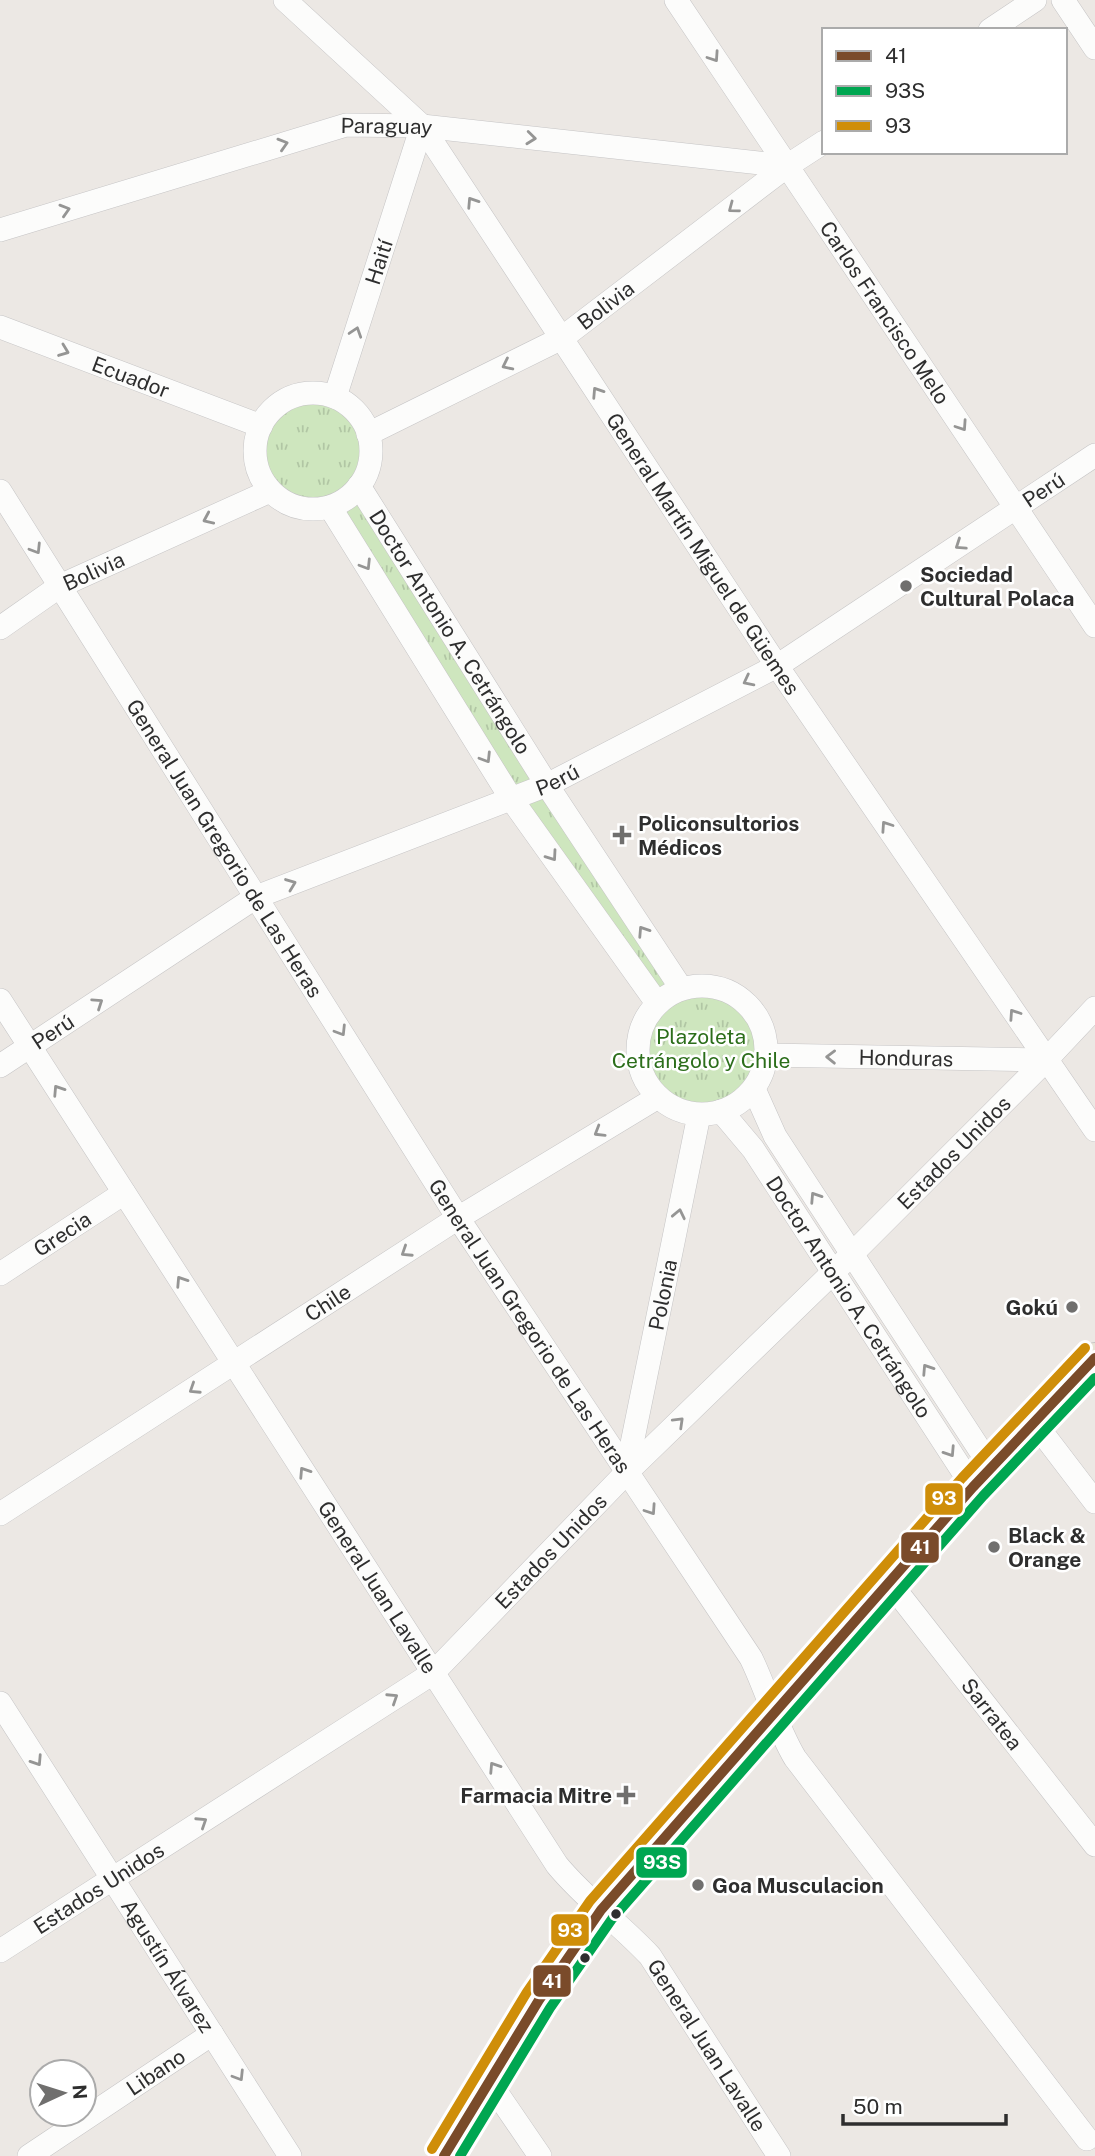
<svg xmlns="http://www.w3.org/2000/svg" width="1095" height="2156" viewBox="0 0 1095 2156" font-family="'Public Sans',sans-serif">
<style>
.grass{fill:url(#grass-tufts)}
.lines{fill:none;stroke-linecap:round;stroke-linejoin:round}
.minor-casing{stroke:#c5c4c5;stroke-width:24}
.major-casing{stroke:#c6c5c4;stroke-width:32}
.minor{stroke:#fcfcfb;stroke-width:23}
.major{stroke:#e8e4d6;stroke-width:30}
.bus-1-casing{stroke:#fff;stroke-width:16}
.bus-2-casing{stroke:#fff;stroke-width:16}
.bus-3-casing{stroke:#fff;stroke-width:16}
.bus-1{stroke:#7a4b2a;stroke-width:10}
.bus-2{stroke:#00a651;stroke-width:10}
.bus-3{stroke:#cf8e09;stroke-width:10}
.oneway{stroke:#959594}
.poi-dot{fill:#706f6e;stroke:#fff;stroke-width:2.5}
.bus-dot{fill:#2e2e2e;stroke:#fff;stroke-width:2.5}
.labels{text-anchor:middle;dominant-baseline:central;stroke-width:5;stroke-linejoin:round;paint-order:stroke}
.street-label{font-size:21px;fill:#2e2e2e;stroke:#fff}
.poi-label{font-size:21px;font-weight:bold;fill:#2e2e2e;stroke:#fff;text-anchor:start}
.park-label{font-size:21px;fill:#2c6e1b;stroke:#fff}
.line-badge{stroke:#fff;stroke-width:2.5}
.badge-label{font-size:19px;text-anchor:middle;font-weight:bold;fill:#fff}
</style>
<defs>
<pattern id="grass-tufts" width="24" height="20" patternUnits="userSpaceOnUse" patternTransform="scale(1.75)"><rect width="24" height="20" fill="#cee6be"/><path d="M3 7l-1-3M5 7V3M7 7l1-3M15 17l-1-3M17 17v-4M19 17l1-3" fill="none" stroke="#b1c6a4"/></pattern>
</defs>
<rect width="100%" height="100%" fill="#ece8e4"/>
<!-- grass -->
<g class="grass">
<circle cx="313" cy="451" r="47"/>
<polygon points="359,486 681,988 657,1003 330,507"/>
<circle cx="702" cy="1048" r="57"/>
</g>
<g class="lines">
<!-- minor casing -->
<g class="minor-casing">
<g id="minor">
<path id="s1" d="M285,0L422,126L777,666L1095,1130"/>
<path id="s2" d="M676,0L1095,626"/>
<polyline points="1063,0 1095,48"/>
<polyline points="990,30 1035,0"/>
<path id="s3" d="M0,230L346,125L422,126L787,166"/>
<path id="s4" d="M0,327L261,426"/>
<circle cx="313" cy="451" r="58"/>
<path id="s5" d="M335,397L422,126"/>
<path id="s6" d="M368,434L562,338L787,166L824,142"/>
<path id="s7" d="M359,486L547,785L681,988"/>
<path id="s8" d="M0,491L458,1218L751,1658C767,1691 776,1726 795,1758L1087,2139"/>
<polyline points="330,507 512,800 657,1003"/>
<path id="s9" d="M0,628L60,586L270,491"/>
<circle cx="702" cy="1050" r="64"/>
<path id="s10" d="M0,1000L557,1865C585,1899 620,1924 650,1956L779,2156"/>
<path id="s11" d="M766,1055L1046,1060"/>
<path id="s12" d="M0,1066L256,897L547,785L777,666L1095,455"/>
<polyline points="754,1089 775,1136 991,1467"/>
<path id="s13" d="M721,1111L753,1149L973,1487"/>
<path id="s14" d="M0,1274L124,1193"/>
<polyline points="1034,1422 1095,1502"/>
<path id="s15" d="M626,1473L699,1115"/>
<path id="s16" d="M0,1514L458,1218L658,1097"/>
<path id="s17" d="M890,1583L1095,1845"/>
<path id="s18" d="M0,1703L290,2156"/>
<path id="s19" d="M0,1951L433,1673L626,1473L852,1254L1046,1060L1095,1008"/>
<polyline points="488,2080 540,2156"/>
<path id="s20" d="M29,2156L212,2034"/>
</g>
</g>
<!-- major casing -->
<g class="major-casing">
<path id="major" d="M444,2156C493,2072 543,1988 601,1910L973,1487L1095,1358"/>
</g>
<!-- minor -->
<use href="#minor" class="minor"/>
<!-- major -->
<use href="#major" class="major"/>
<!-- bus-1 casing -->
<g class="bus-1-casing">
<polyline id="bus-1" points="444,2156 539,2000 601,1910 973,1487 1095,1358"/>
</g>
<!-- bus-2 casing -->
<g class="bus-2-casing">
<polyline id="bus-2" points="460,2156 550,2008 612,1919 983,1496 1095,1378"/>
</g>
<!-- bus-3 casing -->
<g class="bus-3-casing">
<polyline id="bus-3" points="432,2149 527,1992 590,1901 962,1478 1085,1348"/>
</g>
<!-- bus-1 -->
<use href="#bus-1" class="bus-1"/>
<!-- bus-2 -->
<use href="#bus-2" class="bus-2"/>
<!-- bus-3 -->
<use href="#bus-3" class="bus-3"/>
</g>
<!-- one-way arrows -->
<defs><path id="oneway-chevron" d="M-2-3.5L2.5 0L-2 3.5" fill="none" stroke-width="1.6" stroke-linecap="round" stroke-linejoin="round" transform="scale(1.75)"/></defs>
<g class="oneway">
<use href="#oneway-chevron" transform="translate(714 57) rotate(56)"/>
<use href="#oneway-chevron" transform="translate(531 138) rotate(6)"/>
<use href="#oneway-chevron" transform="translate(283 144) rotate(-17)"/>
<use href="#oneway-chevron" transform="translate(472 202) rotate(-123)"/>
<use href="#oneway-chevron" transform="translate(733 208) rotate(143)"/>
<use href="#oneway-chevron" transform="translate(65 210) rotate(-17)"/>
<use href="#oneway-chevron" transform="translate(356 332) rotate(-72)"/>
<use href="#oneway-chevron" transform="translate(64 351) rotate(21)"/>
<use href="#oneway-chevron" transform="translate(507 365) rotate(154)"/>
<use href="#oneway-chevron" transform="translate(597 392) rotate(-123)"/>
<use href="#oneway-chevron" transform="translate(962 426) rotate(56)"/>
<use href="#oneway-chevron" transform="translate(208 519) rotate(156)"/>
<use href="#oneway-chevron" transform="translate(960 545) rotate(146)"/>
<use href="#oneway-chevron" transform="translate(36 549) rotate(58)"/>
<use href="#oneway-chevron" transform="translate(366 565) rotate(58)"/>
<use href="#oneway-chevron" transform="translate(748 681) rotate(153)"/>
<use href="#oneway-chevron" transform="translate(486 758) rotate(58)"/>
<use href="#oneway-chevron" transform="translate(886 826) rotate(-124)"/>
<use href="#oneway-chevron" transform="translate(552 856) rotate(55)"/>
<use href="#oneway-chevron" transform="translate(291 884) rotate(-21)"/>
<use href="#oneway-chevron" transform="translate(643 931) rotate(-123)"/>
<use href="#oneway-chevron" transform="translate(98 1003) rotate(-34)"/>
<use href="#oneway-chevron" transform="translate(1014 1014) rotate(-124)"/>
<use href="#oneway-chevron" transform="translate(341 1031) rotate(58)"/>
<use href="#oneway-chevron" transform="translate(831 1057) rotate(-179)"/>
<use href="#oneway-chevron" transform="translate(58 1090) rotate(-123)"/>
<use href="#oneway-chevron" transform="translate(599 1132) rotate(149)"/>
<use href="#oneway-chevron" transform="translate(815 1197) rotate(-123)"/>
<use href="#oneway-chevron" transform="translate(679 1214) rotate(-78)"/>
<use href="#oneway-chevron" transform="translate(406 1252) rotate(147)"/>
<use href="#oneway-chevron" transform="translate(181 1281) rotate(-123)"/>
<use href="#oneway-chevron" transform="translate(927 1369) rotate(-123)"/>
<use href="#oneway-chevron" transform="translate(194 1389) rotate(147)"/>
<use href="#oneway-chevron" transform="translate(679 1422) rotate(-44)"/>
<use href="#oneway-chevron" transform="translate(950 1452) rotate(57)"/>
<use href="#oneway-chevron" transform="translate(304 1472) rotate(-123)"/>
<use href="#oneway-chevron" transform="translate(651 1510) rotate(56)"/>
<use href="#oneway-chevron" transform="translate(393 1698) rotate(-33)"/>
<use href="#oneway-chevron" transform="translate(37 1761) rotate(57)"/>
<use href="#oneway-chevron" transform="translate(494 1767) rotate(-123)"/>
<use href="#oneway-chevron" transform="translate(202 1822) rotate(-33)"/>
<use href="#oneway-chevron" transform="translate(239 2076) rotate(58)"/>
</g>
<!-- markers -->
<g class="poi-dot">
<circle cx="906" cy="586" r="7"/>
<path d="M618.5 824.5h7v7h7v7h-7v7h-7v-7h-7v-7h7z"/>
<circle cx="1072" cy="1307" r="7"/>
<circle cx="994" cy="1547" r="7"/>
<path d="M622.5 1784.5h7v7h7v7h-7v7h-7v-7h-7v-7h7z"/>
<circle cx="698" cy="1885" r="7"/>
</g>
<g class="bus-dot">
<circle cx="616" cy="1914" r="6"/>
<circle cx="585" cy="1958" r="6"/>
</g>
<g class="labels">
<!-- street labels -->
<g class="street-label">
<text stroke="none"><textPath href="#s3" startOffset="402">Paraguay</textPath></text>
<text stroke="none"><textPath href="#s5" startOffset="142">Haití</textPath></text>
<text stroke="none"><textPath href="#s6" startOffset="271">Bolivia</textPath></text>
<text stroke="none"><textPath href="#s2" startOffset="376">Carlos Francisco Melo</textPath></text>
<text stroke="none"><textPath href="#s4" startOffset="140">Ecuador</textPath></text>
<text stroke="none"><textPath href="#s12" startOffset="1197">Perú</textPath></text>
<text stroke="none"><textPath href="#s1" startOffset="698">General Martín Miguel de Güemes</textPath></text>
<text stroke="none"><textPath href="#s9" startOffset="110">Bolivia</textPath></text>
<text stroke="none"><textPath href="#s7" startOffset="172">Doctor Antonio A. Cetrángolo</textPath></text>
<text stroke="none"><textPath href="#s12" startOffset="630">Perú</textPath></text>
<text stroke="none"><textPath href="#s8" startOffset="422">General Juan Gregorio de Las Heras</textPath></text>
<text stroke="none"><textPath href="#s12" startOffset="63">Perú</textPath></text>
<text stroke="none"><textPath href="#s11" startOffset="140">Honduras</textPath></text>
<text stroke="none"><textPath href="#s19" startOffset="1251">Estados Unidos</textPath></text>
<text stroke="none"><textPath href="#s14" startOffset="74">Grecia</textPath></text>
<text stroke="none"><textPath href="#s15" startOffset="182">Polonia</textPath></text>
<text stroke="none"><textPath href="#s13" startOffset="226">Doctor Antonio A. Cetrángolo</textPath></text>
<text stroke="none"><textPath href="#s16" startOffset="390">Chile</textPath></text>
<text stroke="none"><textPath href="#s8" startOffset="989">General Juan Gregorio de Las Heras</textPath></text>
<text stroke="none"><textPath href="#s19" startOffset="684">Estados Unidos</textPath></text>
<text stroke="none"><textPath href="#s10" startOffset="698">General Juan Lavalle</textPath></text>
<text stroke="none"><textPath href="#s17" startOffset="166">Sarratea</textPath></text>
<text stroke="none"><textPath href="#s19" startOffset="117">Estados Unidos</textPath></text>
<text stroke="none"><textPath href="#s18" startOffset="312">Agustín Álvarez</textPath></text>
<text stroke="none"><textPath href="#s10" startOffset="1265">General Juan Lavalle</textPath></text>
<text stroke="none"><textPath href="#s20" startOffset="152">Libano</textPath></text>
</g>
<!-- poi labels -->
<g class="poi-label">
<text x="920" y="574">Sociedad<tspan x="920" dy="24">Cultural Polaca</tspan></text>
<text x="638" y="823">Policonsultorios<tspan x="638" dy="24">Médicos</tspan></text>
<text x="1058" y="1307" text-anchor="end">Gokú</text>
<text x="1008" y="1535">Black &amp;<tspan x="1008" dy="24">Orange</tspan></text>
<text x="612" y="1795" text-anchor="end">Farmacia Mitre</text>
<text x="712" y="1885">Goa Musculacion</text>
</g>
<!-- park labels -->
<g class="park-label">
<text x="701" y="1036">Plazoleta<tspan x="701" dy="24">Cetrángolo y Chile</tspan></text>
</g>
</g>
<g class="line-badge">
<rect x="924" y="1482" width="40" height="34" rx="7" fill="#cf8e09"/>
<rect x="900" y="1531" width="40" height="33" rx="7" fill="#7a4b2a"/>
<rect x="635" y="1846" width="53" height="33" rx="7" fill="#00a651"/>
<rect x="550" y="1913" width="40" height="34" rx="7" fill="#cf8e09"/>
<rect x="532" y="1964" width="40" height="34" rx="7" fill="#7a4b2a"/>
</g>
<g class="badge-label">
<text x="944" y="1505">93</text>
<text x="920" y="1554">41</text>
<text x="662" y="1869">93S</text>
<text x="570" y="1937">93</text>
<text x="552" y="1988">41</text>
</g>
<!-- legend -->
<rect x="822" y="28" width="245" height="126" fill="#ffffff" stroke="#ababab" stroke-width="2"/>
<rect x="836" y="51" width="35" height="10" fill="#7a4b2a" stroke="#ababab" stroke-width="2"/>
<text x="885" y="63" font-size="21" fill="#2e2e2e">41</text>
<rect x="836" y="86" width="35" height="10" fill="#00a651" stroke="#ababab" stroke-width="2"/>
<text x="885" y="98" font-size="21" fill="#2e2e2e">93S</text>
<rect x="836" y="121" width="35" height="10" fill="#cf8e09" stroke="#ababab" stroke-width="2"/>
<text x="885" y="133" font-size="21" fill="#2e2e2e">93</text>
<!-- north arrow -->
<g transform="translate(63 2093) rotate(86)"><circle r="33" fill="#ffffff" stroke="#ababab" stroke-width="2"/>
<path d="M0-5L12 26L0 18L-12 26Z" fill="#706f6e"/>
<text y="-10" font-size="19" font-weight="bold" text-anchor="middle" fill="#2e2e2e">N</text>
</g>
<!-- scale -->
<path d="M843 2114v10h163v-10" fill="none" stroke="#2e2e2e" stroke-width="3.5"/>
<text x="853" y="2114" font-size="21" fill="#2e2e2e" stroke="#ffffff" stroke-width="5" paint-order="stroke">50 m</text>
</svg>
